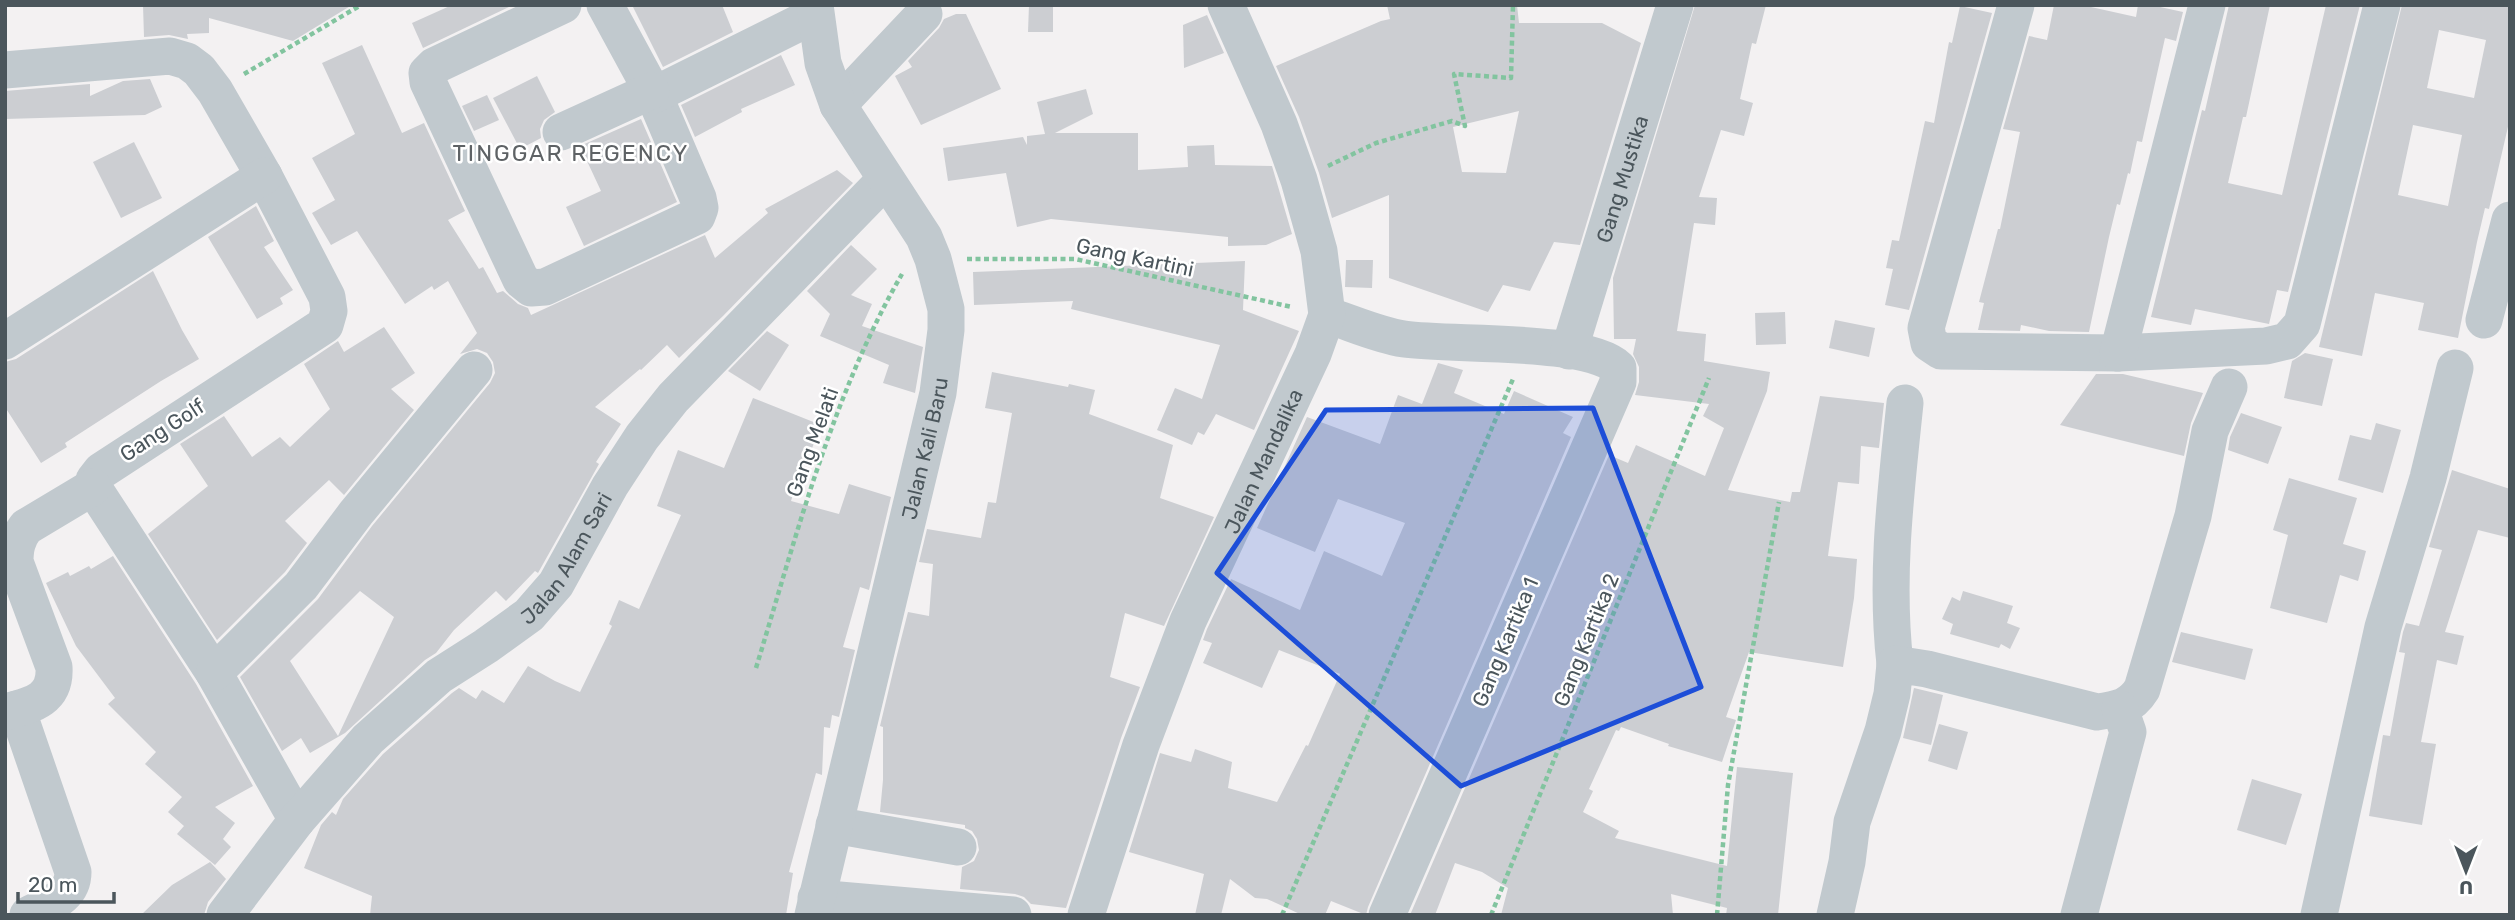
<svg xmlns="http://www.w3.org/2000/svg" width="2515" height="920" viewBox="0 0 2515 920" font-family="Rubik,sans-serif">
<style>
.building{fill:#ccced2;fill-rule:evenodd}
.lines{fill:none;stroke-linecap:round;stroke-linejoin:round}
.path{stroke:#82c49f;stroke-width:4.5;stroke-dasharray:5 3.5;stroke-linecap:butt}
.street{stroke:#c1c9ce;stroke-width:37}
.marked{fill:#1d4ed8;fill-opacity:0.2;stroke:#1d4ed8;stroke-width:5;stroke-linejoin:round}
.labels{text-anchor:middle;dominant-baseline:central;stroke-width:5;stroke-linejoin:round;paint-order:stroke}
.street-label{font-size:21px;fill:#4b565c;stroke:#fff}
.neighbourhood-label{font-size:23px;letter-spacing:2px;fill:#5e6265;stroke:#fff}
</style>
<rect width="100%" height="100%" fill="#f3f1f2"/>
<!-- building -->
<g class="building">
<polygon points="143,5 352,5 293,41 209,18 209,33 187,34 188,39 169,35 144,37"/>
<polygon points="452,5 513,5 423,48 412,23"/>
<polygon points="632,5 722,5 733,32 663,67"/>
<polygon points="1029,5 1053,5 1053,32 1028,32"/>
<path d="M1387,5H1517L1519,23H1602L1641,43L1580,245L1554,242L1530,291L1503,285L1488,312L1389,278V195L1332,218L1319,173L1299,117L1276,66L1381,21L1390,19ZM1519,111L1506,173L1462,172L1453,127Z"/>
<polygon points="1695,5 1766,5 1756,44 1752,43 1740,99 1753,103 1744,136 1721,130 1699,197 1717,198 1715,225 1694,223 1677,331 1706,334 1704,361 1770,372 1767,391 1728,490 1790,502 1792,492 1800,492 1820,396 1884,403 1879,448 1861,446 1859,484 1838,482 1828,556 1857,559 1854,598 1843,667 1749,652 1726,717 1736,720 1722,762 1668,746 1669,744 1621,727 1619,731 1616,730 1589,789 1593,791 1583,812 1619,831 1615,838 1727,866 1737,767 1793,773 1778,915 1726,915 1727,908 1671,894 1673,915 1501,915 1508,888 1482,872 1455,863 1435,915 1410,915 1609,455 1628,463 1636,445 1705,476 1724,428 1703,416 1709,404 1635,395 1639,382 1639,367 1633,354 1636,339 1614,339 1613,278"/>
<polygon points="2054,5 2082,5 2136,17 2138,5 2151,5 2183,12 2176,41 2165,38 2142,142 2137,141 2130,174 2128,173 2120,205 2117,204 2109,237 2089,332 2049,331 2021,325 2020,331 1978,330 1984,303 1979,302 1998,229 2000,229 2020,132 2003,129 2029,36 2047,40"/>
<polygon points="2229,5 2270,5 2246,117 2243,117 2228,183 2282,195 2326,5 2360,5 2288,292 2277,290 2269,324 2195,309 2191,325 2151,317 2202,110 2205,111"/>
<path d="M2402,5H2510V118L2489,209L2485,208L2477,242L2458,338L2418,330L2424,303L2375,293L2362,356L2319,347ZM2439,30L2486,40L2474,98L2427,88ZM2413,125L2462,135L2448,206L2398,195Z"/>
<polygon points="1960,6 1992,13 1909,310 1885,305 1893,269 1886,268 1892,240 1899,241 1925,121 1934,123 1949,42 1952,43"/>
<polygon points="956,14 966,14 1001,89 921,125 895,76 912,67 908,61 939,28 944,19"/>
<polygon points="1207,15 1224,53 1184,68 1183,25"/>
<path d="M362,45L402,133L424,123L465,211L448,220L479,269L483,267L497,293L503,291L518,304L528,308L531,315L705,235L715,258L768,213L765,209L837,170L853,183L723,316L679,358L667,345L641,370L640,369L595,407L621,424L596,462L599,464L538,573L535,571L506,601L496,591L454,630L436,653L425,660L345,733L310,753L301,738L282,751L240,677L318,599L372,526L490,383L495,373L493,362L487,353L477,349L460,354L477,333L448,281L434,290L432,286L405,304L357,231L331,245L312,213L335,200L312,158L355,134L322,63ZM360,591L394,617L338,736L290,661Z"/>
<polygon points="781,55 795,85 741,109 742,112 695,137 681,105"/>
<polygon points="537,76 555,112 544,120 540,129 541,138 520,149 493,98"/>
<polygon points="150,79 162,107 145,115 5,119 5,91 90,84 90,96 123,81"/>
<polygon points="1086,89 1093,114 1055,133 1138,133 1138,170 1188,167 1187,146 1214,145 1215,165 1272,166 1292,234 1266,245 1228,246 1228,237 1051,219 1017,227 1006,173 948,181 943,148 1023,137 1027,145 1027,136 1045,134 1037,102"/>
<polygon points="487,95 499,120 474,131 462,106"/>
<polygon points="641,119 677,202 584,246 566,207 601,191 580,146"/>
<polygon points="134,142 162,198 121,218 93,162"/>
<polygon points="256,206 274,241 264,247 293,290 280,298 283,304 257,319 208,237"/>
<polygon points="851,245 877,269 851,295 872,304 862,326 923,347 915,393 883,383 889,365 820,336 830,314 807,291"/>
<polygon points="1346,260 1373,260 1372,288 1345,287"/>
<polygon points="1245,261 1243,310 1299,331 1254,430 1216,414 1204,435 1198,432 1192,445 1157,430 1175,388 1202,399 1220,345 1071,309 1073,301 974,305 973,272"/>
<polygon points="153,271 182,330 199,359 161,381 65,443 67,447 41,463 5,407 5,362 16,359"/>
<polygon points="1785,312 1786,344 1756,345 1755,313"/>
<polygon points="1835,320 1875,328 1869,357 1829,348"/>
<polygon points="384,327 415,373 391,389 414,410 344,495 329,480 285,521 307,543 285,572 217,640 148,534 208,486 180,444 224,416 252,457 280,437 290,447 330,409 304,364 338,341 344,352"/>
<polygon points="767,331 789,345 760,391 728,371"/>
<polygon points="2305,353 2333,359 2322,406 2284,398 2292,361"/>
<polygon points="1438,363 1463,370 1454,393 1504,414 1514,391 1573,417 1563,433 1571,437 1368,907 1366,915 1331,901 1325,915 1302,915 1267,899 1255,898 1230,879 1221,915 1195,915 1204,874 1129,852 1160,753 1191,762 1195,749 1232,762 1228,788 1277,802 1306,745 1308,746 1340,674 1279,650 1262,688 1203,663 1212,643 1203,640 1207,629 1231,579 1300,610 1324,551 1382,576 1405,523 1338,499 1315,552 1257,528 1307,417 1380,444 1398,395 1422,404"/>
<polygon points="992,372 1068,387 1069,384 1095,390 1089,414 1173,445 1160,498 1214,517 1164,626 1125,613 1110,677 1140,687 1121,738 1066,908 1031,904 1024,897 1015,894 960,889 962,867 974,861 979,850 977,839 972,831 965,828 965,825 880,812 883,780 883,727 880,726 896,659 908,612 929,616 933,564 919,562 927,529 981,538 988,502 996,503 1012,413 985,408"/>
<polygon points="2096,374 2123,374 2203,393 2191,423 2184,456 2060,425"/>
<polygon points="753,398 821,425 811,451 807,449 791,501 839,514 849,484 891,497 869,590 860,587 843,647 855,650 839,717 832,715 830,728 824,727 822,775 816,773 789,872 793,873 786,915 370,915 372,896 304,868 321,825 332,812 336,815 343,799 383,754 452,693 459,688 476,699 482,690 504,703 528,666 555,681 580,692 612,626 609,624 619,600 639,609 681,515 657,506 678,450 724,468"/>
<polygon points="2241,413 2282,427 2268,464 2228,450 2230,437"/>
<polygon points="2376,423 2401,430 2383,493 2338,480 2350,435 2371,440"/>
<polygon points="2452,470 2510,489 2510,538 2478,530 2445,632 2464,636 2457,665 2437,660 2421,742 2436,744 2422,825 2369,816 2383,735 2390,736 2405,653 2399,652 2403,632 2406,623 2419,626 2442,550 2429,547"/>
<polygon points="2289,478 2357,498 2343,544 2366,551 2358,581 2340,575 2327,623 2270,608 2288,535 2273,530"/>
<polygon points="113,556 196,684 253,786 215,807 235,823 223,839 231,847 215,865 177,834 184,826 168,812 182,797 145,764 156,752 108,704 115,698 76,646 46,583 68,572 70,576 89,566 91,569"/>
<polygon points="1963,591 2013,606 2007,623 2020,628 2010,649 2001,644 1999,648 1950,634 1953,624 1942,619 1952,597 1960,601"/>
<polygon points="2181,632 2253,649 2245,680 2172,662"/>
<polygon points="1914,688 1943,695 1931,745 1903,738"/>
<polygon points="1939,724 1968,732 1957,770 1928,761"/>
<polygon points="2252,779 2302,794 2286,845 2237,830"/>
<polygon points="210,862 226,879 208,902 204,915 141,915 172,885"/>
</g>
<g class="lines">
<!-- path -->
<g class="path">
<polyline points="244,74 361,5"/>
<polyline points="1328,166 1376,143 1452,121 1465,126 1454,74 1511,78 1513,5"/>
<polyline points="967,259 1075,259 1292,307"/>
<path d="M756,668C796,537 833,393 902,274"/>
<polyline points="1282,915 1513,379"/>
<polyline points="1491,915 1709,378"/>
<polyline points="1717,915 1728,785 1779,502"/>
</g>
<!-- street -->
<g class="street">
<polyline points="563,5 434,66 427,73 428,82 521,280 531,288 545,287 697,216 700,208 698,198 654,95"/>
<polyline points="605,5 654,95 815,15"/>
<polyline points="2016,5 1926,328 1929,343 1941,351 2118,353 2266,346 2287,341 2302,324 2382,5"/>
<polyline points="5,70 170,56 187,61 199,70 215,91 264,176 327,297 329,311 325,325 101,471 94,480 93,487 214,673 297,820"/>
<polyline points="838,105 924,14"/>
<polyline points="561,132 651,91"/>
<path d="M1327,315C1352,323 1378,335 1404,339C1451,346 1587,338 1618,368V382L1387,915"/>
<polyline points="2484,320 2510,220"/>
<polyline points="5,341 264,176"/>
<path id="s1" d="M1569,351L1675,5"/>
<polyline points="2118,353 2207,5"/>
<path d="M1895,664C1885,577 1896,490 1905,403"/>
<polyline points="214,673 301,586 356,513 474,370"/>
<path d="M17,709L73,872C73,898 48,904 28,915"/>
<path d="M5,712C32,705 56,700 54,667L15,562C15,548 17,539 26,527L93,487"/>
<polyline points="834,825 958,847"/>
<polyline points="816,898 1013,915"/>
<path id="s2" d="M225,915L297,820L368,739L439,676L486,646L529,615L556,584L610,486L642,437L673,398L885,180"/>
<path id="s3" d="M813,915L938,393L946,330V309L933,259L924,237L838,105L823,63L815,5"/>
<path id="s4" d="M1086,915L1141,745L1188,621L1313,354L1327,315L1319,251L1299,180L1279,124L1226,5"/>
<path d="M1835,915L1847,862L1852,822L1883,731L1892,694L1895,664L1927,669L2097,712C2118,709 2131,707 2142,689L2193,516L2210,431L2229,387"/>
<polyline points="2079,915 2128,732 2120,709"/>
<polyline points="2319,915 2383,627 2428,478 2455,368"/>
</g>
</g>
<!-- marked area -->
<path class="marked" d="M1593,408L1701,687L1461,786L1217,573L1326,410Z"/>
<g class="labels">
<!-- street labels -->
<g class="street-label">
<text stroke="none"><textPath href="#s1" startOffset="180">Gang Mustika</textPath></text>
<text transform="translate(1135 257) rotate(12)">Gang Kartini</text>
<text transform="translate(162 430) rotate(-33)">Gang Golf</text>
<text transform="translate(812 442) rotate(-70)">Gang Melati</text>
<text stroke="none"><textPath href="#s3" startOffset="480">Jalan Kali Baru</textPath></text>
<text stroke="none"><textPath href="#s4" startOffset="488">Jalan Mandalika</textPath></text>
<text stroke="none"><textPath href="#s2" startOffset="499">Jalan Alam Sari</textPath></text>
<text transform="translate(1586 640) rotate(-68)">Gang Kartika 2</text>
<text transform="translate(1505 642) rotate(-67)">Gang Kartika 1</text>
</g>
<!-- neighbourhood labels -->
<g class="neighbourhood-label">
<text x="571" y="153">TINGGAR REGENCY</text>
</g>
</g>
<!-- border -->
<rect width="2515" height="920" fill="none" stroke="#4b565c" stroke-width="14"/>
<!-- north arrow -->
<g transform="translate(2466 871) rotate(180)" stroke="#ffffff" stroke-width="5" paint-order="stroke">
<path d="M0-5L12 26L0 18L-12 26Z" fill="#4b565c"/>
<text y="-10" font-size="19" font-weight="bold" text-anchor="middle" fill="#4b565c">U</text>
</g>
<!-- scale -->
<path d="M18 892v10h96v-10" fill="none" stroke="#4b565c" stroke-width="3.5"/>
<text x="28" y="892" font-size="21" fill="#4b565c" stroke="#ffffff" stroke-width="5" paint-order="stroke">20 m</text>
</svg>
